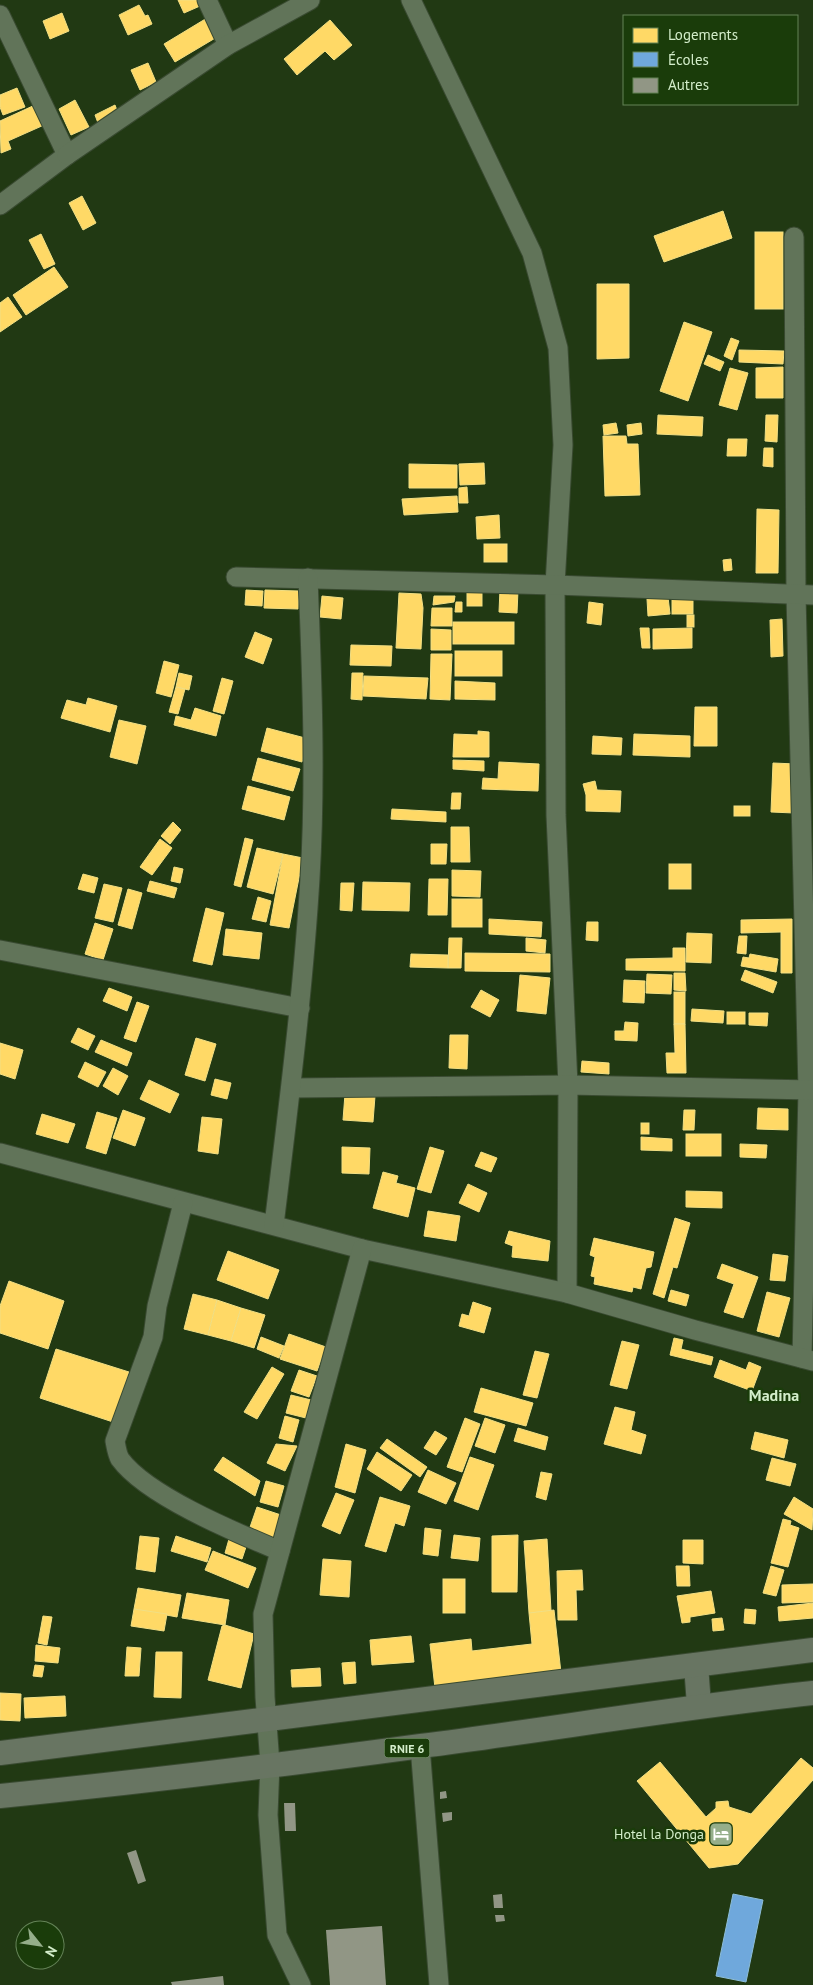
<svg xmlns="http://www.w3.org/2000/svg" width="813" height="1985" viewBox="0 0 813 1985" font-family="'PT Sans',sans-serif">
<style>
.homes{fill:#ffd966;stroke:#f2df84}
.schools{fill:#6fa8dc;stroke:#8dbdd7}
.building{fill:#919685}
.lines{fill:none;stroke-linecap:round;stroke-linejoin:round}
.minor-casing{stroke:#394a31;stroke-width:21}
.major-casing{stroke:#394a31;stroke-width:26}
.minor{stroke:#617459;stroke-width:19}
.major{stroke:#687562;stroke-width:24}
.labels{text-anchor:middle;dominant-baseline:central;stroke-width:5;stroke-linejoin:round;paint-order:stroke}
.shield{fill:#1a3c0a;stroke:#9cb890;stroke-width:1}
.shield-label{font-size:12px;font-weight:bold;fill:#d3edca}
.poi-label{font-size:14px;fill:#d3edca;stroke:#1a3c0a;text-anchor:end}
.quarter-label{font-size:16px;font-weight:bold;fill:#d3edca;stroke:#1a3c0a}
</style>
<rect width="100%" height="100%" fill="#213913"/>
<!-- homes -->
<g class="homes">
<polygon points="178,0 198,0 200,6 184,13"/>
<polygon points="139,5 145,16 148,15 152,24 128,35 119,15"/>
<polygon points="62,13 69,31 50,39 43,21"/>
<polygon points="207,18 217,37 175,62 164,44"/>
<polygon points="330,20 352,45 334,60 325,51 297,75 284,59"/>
<polygon points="148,63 156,82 140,90 131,70"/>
<polygon points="17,88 25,107 3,115 0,107 0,95"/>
<polygon points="75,100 89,127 71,135 59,109"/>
<polygon points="35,105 44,125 8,141 11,149 1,153 0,121"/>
<polygon points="115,105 118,113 98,123 95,115"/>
<polygon points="82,196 96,223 83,230 69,203"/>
<polygon points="723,211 732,238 664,262 654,236"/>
<rect x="755" y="232" width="28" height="77"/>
<polygon points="41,234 55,264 44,269 29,240"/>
<polygon points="54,267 68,287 26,315 13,295"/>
<polygon points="597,284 629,284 629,358 597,359"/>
<polygon points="8,297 22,317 0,332 0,303"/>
<polygon points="684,322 712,332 688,401 660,391"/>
<polygon points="731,338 739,341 732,360 724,356"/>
<polygon points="739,350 784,351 783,364 739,362"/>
<polygon points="708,355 724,362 720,371 704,364"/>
<polygon points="783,367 783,398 756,398 756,368"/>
<polygon points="730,368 748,373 737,410 719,405"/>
<polygon points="658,415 703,417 702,436 657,434"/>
<polygon points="766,415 778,415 777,442 765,441"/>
<polygon points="616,423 618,433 604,435 603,425"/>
<polygon points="641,423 642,434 628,436 627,425"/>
<polygon points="603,436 626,436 627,444 638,444 640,495 605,496"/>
<polygon points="728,439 747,439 746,456 727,456"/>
<polygon points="764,448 773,448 773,467 763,466"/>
<polygon points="484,463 485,484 460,485 459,464"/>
<polygon points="409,464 457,465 457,488 409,488"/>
<polygon points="467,487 468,503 459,503 459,488"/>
<polygon points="457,496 458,512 404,515 402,499"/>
<polygon points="757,509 779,510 778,573 756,573"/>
<polygon points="499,515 500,538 477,539 476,517"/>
<rect x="484" y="544" width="23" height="18"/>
<polygon points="731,559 732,570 724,571 723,560"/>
<polygon points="500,589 518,590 517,613 499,612"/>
<polygon points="246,590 263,591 262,606 245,605"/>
<polygon points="265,590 299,591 298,609 264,608"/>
<rect x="467" y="592" width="15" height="14"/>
<polygon points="399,593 421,594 423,608 421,649 396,648"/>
<polygon points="322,596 343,598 341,619 320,617"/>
<polygon points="434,596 455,596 454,602 433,605"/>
<polygon points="668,597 670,614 648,616 647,599"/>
<rect x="672" y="598" width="21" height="16"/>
<polygon points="456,602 462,602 462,612 455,612"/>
<polygon points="589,602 603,604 601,625 587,623"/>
<polygon points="432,608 452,608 452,626 431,626"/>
<rect x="687" y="615" width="7" height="12"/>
<polygon points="782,619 783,656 771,657 770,620"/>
<rect x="453" y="622" width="61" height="22"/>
<polygon points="640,628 649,628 650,648 642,648"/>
<polygon points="692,628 692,648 653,649 653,629"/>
<polygon points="431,629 451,630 451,650 431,650"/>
<polygon points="255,632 272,639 263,664 245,657"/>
<polygon points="351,645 392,646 391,666 350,665"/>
<rect x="455" y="651" width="47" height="25"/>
<polygon points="431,654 452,654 450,700 430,699"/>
<polygon points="164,661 179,665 171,697 156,693"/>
<polygon points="179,673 192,676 189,690 176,687"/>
<polygon points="352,673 363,673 362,700 351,699"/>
<polygon points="364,676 428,678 426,699 363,696"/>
<polygon points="222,678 233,681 224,714 213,711"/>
<polygon points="455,681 495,683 495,700 455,699"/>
<polygon points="176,687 185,689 178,714 169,712"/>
<polygon points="88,698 117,706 110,732 61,718 67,700 86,705"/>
<polygon points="695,707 717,707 717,746 694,746"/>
<polygon points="195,708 221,716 216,736 174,725 176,716 191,720"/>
<polygon points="119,720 146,726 137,764 110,757"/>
<polygon points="267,728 309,739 302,762 261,751"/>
<polygon points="478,731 489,732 489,757 453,757 454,734 478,735"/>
<polygon points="634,734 690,736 690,757 633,755"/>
<polygon points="593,736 622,738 621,755 592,754"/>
<polygon points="258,758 300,769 293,791 252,780"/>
<polygon points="453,760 484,761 484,771 453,769"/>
<polygon points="499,762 539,764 538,791 482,789 483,778 498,779"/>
<polygon points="773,763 796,764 794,813 771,812"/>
<polygon points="595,781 597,790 621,791 620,812 586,811 586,795 583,784"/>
<polygon points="248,786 290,797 284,820 242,809"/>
<polygon points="452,793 461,793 460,809 451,809"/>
<rect x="734" y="806" width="16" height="10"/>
<polygon points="392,809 446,812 446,822 391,819"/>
<polygon points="173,822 181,830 170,844 161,836"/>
<polygon points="451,827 469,827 470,862 451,862"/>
<polygon points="245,838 253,840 241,887 234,885"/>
<polygon points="160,839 172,848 152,875 140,867"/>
<polygon points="431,844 447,844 446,864 431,864"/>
<polygon points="257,848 283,854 273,894 247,887"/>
<polygon points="283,854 303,858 289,928 270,925"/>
<rect x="669" y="864" width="22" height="25"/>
<polygon points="174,867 183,869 180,883 171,881"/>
<polygon points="452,870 481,871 480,897 452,896"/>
<polygon points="83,874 98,878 94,893 78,889"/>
<polygon points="429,879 448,879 447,915 428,915"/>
<polygon points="150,881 177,888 174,898 147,891"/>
<polygon points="363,882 410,883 409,911 362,910"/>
<polygon points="341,883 354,883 352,911 340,910"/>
<polygon points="104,884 122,888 113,922 95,918"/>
<polygon points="128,889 142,893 132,929 118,925"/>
<polygon points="258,897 271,901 266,922 252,919"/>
<rect x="452" y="899" width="30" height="28"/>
<polygon points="206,908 224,913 212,965 193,961"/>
<polygon points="489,919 542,922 541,937 489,934"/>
<polygon points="792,919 792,973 781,973 781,932 741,933 741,920"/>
<polygon points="587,922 598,922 598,941 586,940"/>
<polygon points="95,923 113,929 103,960 85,954"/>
<polygon points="226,929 262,933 259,959 223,955"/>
<polygon points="687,933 712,934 711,963 686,962"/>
<polygon points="739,936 747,936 746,954 737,953"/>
<polygon points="449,938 462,938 461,968 448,968"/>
<polygon points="526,938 546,940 545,953 526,951"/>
<polygon points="673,948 685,948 685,971 626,970 626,959 673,958"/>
<polygon points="465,953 550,954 550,972 465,971"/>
<polygon points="411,954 448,955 448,968 410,967"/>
<polygon points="750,954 778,959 776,972 741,966 743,957 749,958"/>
<polygon points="745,970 777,982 773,993 741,980"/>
<polygon points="674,973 685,973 686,991 674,990"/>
<polygon points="647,974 672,975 671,994 646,993"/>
<polygon points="520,975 550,978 546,1014 517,1011"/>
<polygon points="624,980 645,981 644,1003 623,1002"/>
<polygon points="109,988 132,997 127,1011 103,1001"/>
<polygon points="481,990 499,1000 490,1017 471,1007"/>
<rect x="674" y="992" width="11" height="32"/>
<polygon points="137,1002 149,1006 136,1042 124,1038"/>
<polygon points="692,1009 724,1011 723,1023 691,1021"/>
<rect x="727" y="1012" width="18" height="12"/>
<polygon points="749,1013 768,1013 767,1026 749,1025"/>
<polygon points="625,1022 638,1023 637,1041 615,1040 615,1031 624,1031"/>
<polygon points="674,1024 685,1024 686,1073 667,1073 666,1053 675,1053"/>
<polygon points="78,1028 95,1036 88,1050 71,1042"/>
<polygon points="450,1035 468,1035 467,1069 449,1068"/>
<polygon points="196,1038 216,1044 205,1081 185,1075"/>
<polygon points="101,1040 132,1053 127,1066 95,1052"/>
<polygon points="0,1043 23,1050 15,1079 0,1074"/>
<polygon points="582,1061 609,1063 609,1074 581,1072"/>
<polygon points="85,1062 106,1072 98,1087 78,1077"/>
<polygon points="113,1068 128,1076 118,1095 103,1086"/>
<polygon points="215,1079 231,1083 227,1099 211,1095"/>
<polygon points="149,1080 179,1094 170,1113 140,1099"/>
<polygon points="345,1094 375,1096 373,1122 343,1120"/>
<polygon points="758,1108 788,1109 788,1130 757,1129"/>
<polygon points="123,1110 145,1118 135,1146 113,1138"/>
<polygon points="684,1110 695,1110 694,1130 683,1130"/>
<polygon points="97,1112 117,1118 106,1154 86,1148"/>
<polygon points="42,1114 75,1124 68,1143 36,1134"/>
<polygon points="202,1117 222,1119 218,1154 198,1151"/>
<rect x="641" y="1123" width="8" height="11"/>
<rect x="686" y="1134" width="35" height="22"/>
<polygon points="641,1137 672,1139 672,1151 641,1150"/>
<polygon points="740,1144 767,1145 766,1158 740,1157"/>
<polygon points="342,1147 370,1148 369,1174 342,1173"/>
<polygon points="430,1147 444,1151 431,1193 417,1189"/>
<polygon points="481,1152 497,1158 491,1172 475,1166"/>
<polygon points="383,1172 398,1176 396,1183 415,1188 408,1217 373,1208"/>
<polygon points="468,1184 487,1193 479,1212 459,1203"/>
<polygon points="686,1191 722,1192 722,1208 686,1207"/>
<polygon points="428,1211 460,1216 456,1241 424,1236"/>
<polygon points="675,1218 690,1223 677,1268 673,1267 664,1298 653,1294"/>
<polygon points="509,1231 550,1241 548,1261 512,1257 513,1246 505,1243"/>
<polygon points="594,1238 654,1252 651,1267 646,1268 641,1289 633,1287 632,1292 594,1284 595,1277 591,1276 595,1257 590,1255"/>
<polygon points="228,1251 279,1270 268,1299 217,1280"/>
<polygon points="773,1254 788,1256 785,1281 770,1280"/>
<polygon points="722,1264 758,1277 743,1318 724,1312 734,1284 717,1278"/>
<polygon points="9,1281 64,1301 48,1349 0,1333 0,1306"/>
<polygon points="671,1290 689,1295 686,1306 668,1301"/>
<polygon points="767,1292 790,1298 779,1337 757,1331"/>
<polygon points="193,1294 217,1300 208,1335 184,1329"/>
<polygon points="217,1300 241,1308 231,1341 208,1335"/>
<polygon points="473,1302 491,1308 484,1333 459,1326 462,1314 469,1316"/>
<polygon points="241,1308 265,1315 254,1348 231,1341"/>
<polygon points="289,1334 326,1347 317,1371 280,1359"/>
<polygon points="261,1337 284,1346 279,1358 257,1349"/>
<polygon points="674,1338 683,1340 681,1349 713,1357 711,1365 670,1355"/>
<polygon points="622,1341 639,1345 627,1389 610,1385"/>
<polygon points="56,1349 129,1372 113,1422 40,1398"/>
<polygon points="535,1351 549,1354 537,1398 523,1395"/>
<polygon points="720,1360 746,1370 749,1362 761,1367 752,1391 714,1377"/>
<polygon points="272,1367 284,1374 257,1419 244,1412"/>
<polygon points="299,1370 317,1376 309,1397 291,1391"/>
<polygon points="481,1388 533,1403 526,1426 474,1412"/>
<polygon points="291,1395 311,1400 306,1418 286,1413"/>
<polygon points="615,1407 635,1412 631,1430 646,1435 641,1454 604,1444"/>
<polygon points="285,1416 299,1420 293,1442 279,1438"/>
<polygon points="465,1418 480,1424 462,1472 447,1467"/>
<polygon points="485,1418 505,1425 495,1453 475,1446"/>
<polygon points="518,1428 548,1437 545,1450 514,1441"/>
<polygon points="435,1431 447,1438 436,1455 424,1448"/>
<polygon points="755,1432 788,1440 784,1458 751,1449"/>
<polygon points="387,1439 427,1467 420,1477 380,1448"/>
<polygon points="276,1444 297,1446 285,1471 267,1463"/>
<polygon points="346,1444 366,1450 355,1493 335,1487"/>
<polygon points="377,1452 412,1475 401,1491 367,1469"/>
<polygon points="223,1457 260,1481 255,1496 214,1470"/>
<polygon points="470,1457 494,1465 478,1510 454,1501"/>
<polygon points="772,1458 796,1464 790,1486 766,1480"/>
<polygon points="428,1470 456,1483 446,1504 418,1492"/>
<polygon points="541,1472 552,1474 546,1500 536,1497"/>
<polygon points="266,1481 284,1486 278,1507 260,1502"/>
<polygon points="336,1493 354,1500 340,1534 322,1526"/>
<polygon points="380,1497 410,1506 404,1526 395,1523 386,1552 365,1546"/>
<polygon points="794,1497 813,1509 812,1530 784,1514"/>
<polygon points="257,1507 281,1515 272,1541 248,1533"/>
<polygon points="783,1519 791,1521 790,1525 799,1528 788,1567 771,1563"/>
<polygon points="425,1528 441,1530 438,1556 423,1554"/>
<polygon points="454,1535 480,1538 478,1561 451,1558"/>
<polygon points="518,1535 517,1592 492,1592 492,1536"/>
<polygon points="140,1536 159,1538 155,1572 136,1569"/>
<polygon points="176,1536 211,1548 207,1562 171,1551"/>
<polygon points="229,1539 247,1544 242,1559 225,1553"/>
<polygon points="547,1539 551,1611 529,1613 524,1541"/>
<polygon points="683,1540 703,1540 703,1564 683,1563"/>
<polygon points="213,1551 256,1568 248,1588 205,1570"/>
<polygon points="323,1559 351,1561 349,1597 320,1595"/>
<polygon points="676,1566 689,1566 690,1586 677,1586"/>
<polygon points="771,1566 784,1570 776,1596 763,1593"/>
<polygon points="582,1570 583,1590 576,1590 577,1620 558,1620 557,1571"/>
<rect x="443" y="1579" width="22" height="34"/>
<polygon points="813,1584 813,1602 782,1603 782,1585"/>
<polygon points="138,1588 181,1595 177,1617 134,1609"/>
<polygon points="711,1591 715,1613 690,1617 690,1622 682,1623 677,1596"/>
<polygon points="187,1593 229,1600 225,1625 182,1618"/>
<polygon points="813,1603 813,1618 779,1621 778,1607"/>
<polygon points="134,1609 167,1614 164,1631 131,1626"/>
<polygon points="745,1609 756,1610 755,1624 744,1623"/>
<polygon points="554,1610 561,1673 435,1688 430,1644 471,1639 472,1651 532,1644 529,1613"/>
<polygon points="43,1616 52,1617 47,1645 38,1643"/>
<polygon points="722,1618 724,1630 713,1631 712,1619"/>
<polygon points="225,1625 254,1634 241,1688 208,1680 222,1626"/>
<polygon points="411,1636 414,1662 372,1665 370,1640"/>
<polygon points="36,1645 60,1648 58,1663 35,1661"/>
<polygon points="127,1647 141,1648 139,1676 125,1676"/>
<polygon points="156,1652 182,1652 181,1698 154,1697"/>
<polygon points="355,1662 356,1683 344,1684 342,1663"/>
<polygon points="35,1665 44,1666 42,1677 33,1676"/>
<polygon points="320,1668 321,1686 292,1687 291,1670"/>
<polygon points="0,1693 21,1694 20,1721 0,1720"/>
<polygon points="65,1696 66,1716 25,1718 24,1698"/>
<polygon points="801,1758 813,1768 813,1780 738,1864 709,1868 637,1781 660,1762 706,1817 716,1808 716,1802 728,1801 729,1807 751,1814"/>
</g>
<!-- schools -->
<polygon class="schools" points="733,1894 763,1900 746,1982 716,1976"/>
<!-- building -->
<g class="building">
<polygon points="446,1791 447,1798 440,1799 440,1792"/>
<polygon points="284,1803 295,1803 296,1831 285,1831"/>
<polygon points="452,1812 452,1820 443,1822 442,1813"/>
<polygon points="136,1850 146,1881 138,1884 127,1853"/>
<polygon points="502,1894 503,1908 494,1908 493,1895"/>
<polygon points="495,1915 504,1915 505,1921 496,1922"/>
<polygon points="382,1926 386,1985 330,1985 326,1930"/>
<polygon points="223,1976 224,1985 172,1985 171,1982"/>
</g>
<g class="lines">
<!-- minor casing -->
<g class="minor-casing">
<g id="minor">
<polyline points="207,0 228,45"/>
<polyline points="411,0 532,253 558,348 563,445 555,585 556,815 568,1085 567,1293"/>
<polyline points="0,15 67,155 0,205"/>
<polyline points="67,155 228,45 310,0"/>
<polyline points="794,237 796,595 808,1090 802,1358"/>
<polyline points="236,577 555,585 813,595"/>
<polyline points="0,950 300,1008"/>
<polyline points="291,1088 568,1085 813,1090"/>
<polyline points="0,1153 362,1249 567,1293 695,1330 813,1361"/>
<path d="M183,1203L157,1306L153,1337L115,1441C116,1446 117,1454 120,1459C147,1496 237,1533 280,1551"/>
<path d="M274,1225C288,1109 303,994 310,878C316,778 312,678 308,578"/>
<polyline points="420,1746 439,1985"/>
<polyline points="301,1985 277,1935 268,1815 270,1764 265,1697 263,1614 362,1249"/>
</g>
</g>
<!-- major casing -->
<g class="major-casing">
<g id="major">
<polyline points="696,1665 699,1705"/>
<polyline points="0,1753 813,1650"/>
<path d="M0,1796C141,1782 281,1765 421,1746C552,1729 682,1707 813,1693"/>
</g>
</g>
<!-- minor -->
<use href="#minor" class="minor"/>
<!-- major -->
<use href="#major" class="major"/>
</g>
<!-- icons -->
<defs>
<g id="hotel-square" transform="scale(1.25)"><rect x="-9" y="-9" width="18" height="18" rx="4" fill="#95ae8a" stroke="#1a3c0a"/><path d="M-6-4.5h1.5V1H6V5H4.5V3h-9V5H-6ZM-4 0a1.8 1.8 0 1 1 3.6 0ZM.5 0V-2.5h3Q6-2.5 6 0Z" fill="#fff"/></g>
</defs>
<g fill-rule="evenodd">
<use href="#hotel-square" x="721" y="1834"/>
</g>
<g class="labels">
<!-- shield labels -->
<rect class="shield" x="384.5" y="1738.5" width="45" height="19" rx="4"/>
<g class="shield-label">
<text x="407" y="1748">RNIE 6</text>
</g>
<!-- poi labels -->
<g class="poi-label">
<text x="704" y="1834">Hotel la Donga</text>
</g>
<!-- quarter labels -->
<g class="quarter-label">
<text x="774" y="1395">Madina</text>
</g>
</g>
<!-- legend -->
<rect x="623" y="15" width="175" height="90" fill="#1a3c0a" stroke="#648357"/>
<rect x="633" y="28" width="25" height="15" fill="#ffd966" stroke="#648357"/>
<text x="668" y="40" font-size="15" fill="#d3edca">Logements</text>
<rect x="633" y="52" width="25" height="15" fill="#6fa8dc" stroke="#648357"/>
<text x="668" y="65" font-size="15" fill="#d3edca">Écoles</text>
<rect x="633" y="78" width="25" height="15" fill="#919685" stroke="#648357"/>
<text x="668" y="90" font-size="15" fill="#d3edca">Autres</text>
<!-- north arrow -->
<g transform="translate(40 1945) rotate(120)"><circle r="24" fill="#1a3c0a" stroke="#648357"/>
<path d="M0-4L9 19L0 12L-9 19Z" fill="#95ae8a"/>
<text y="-8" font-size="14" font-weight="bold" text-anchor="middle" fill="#d3edca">N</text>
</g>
</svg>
